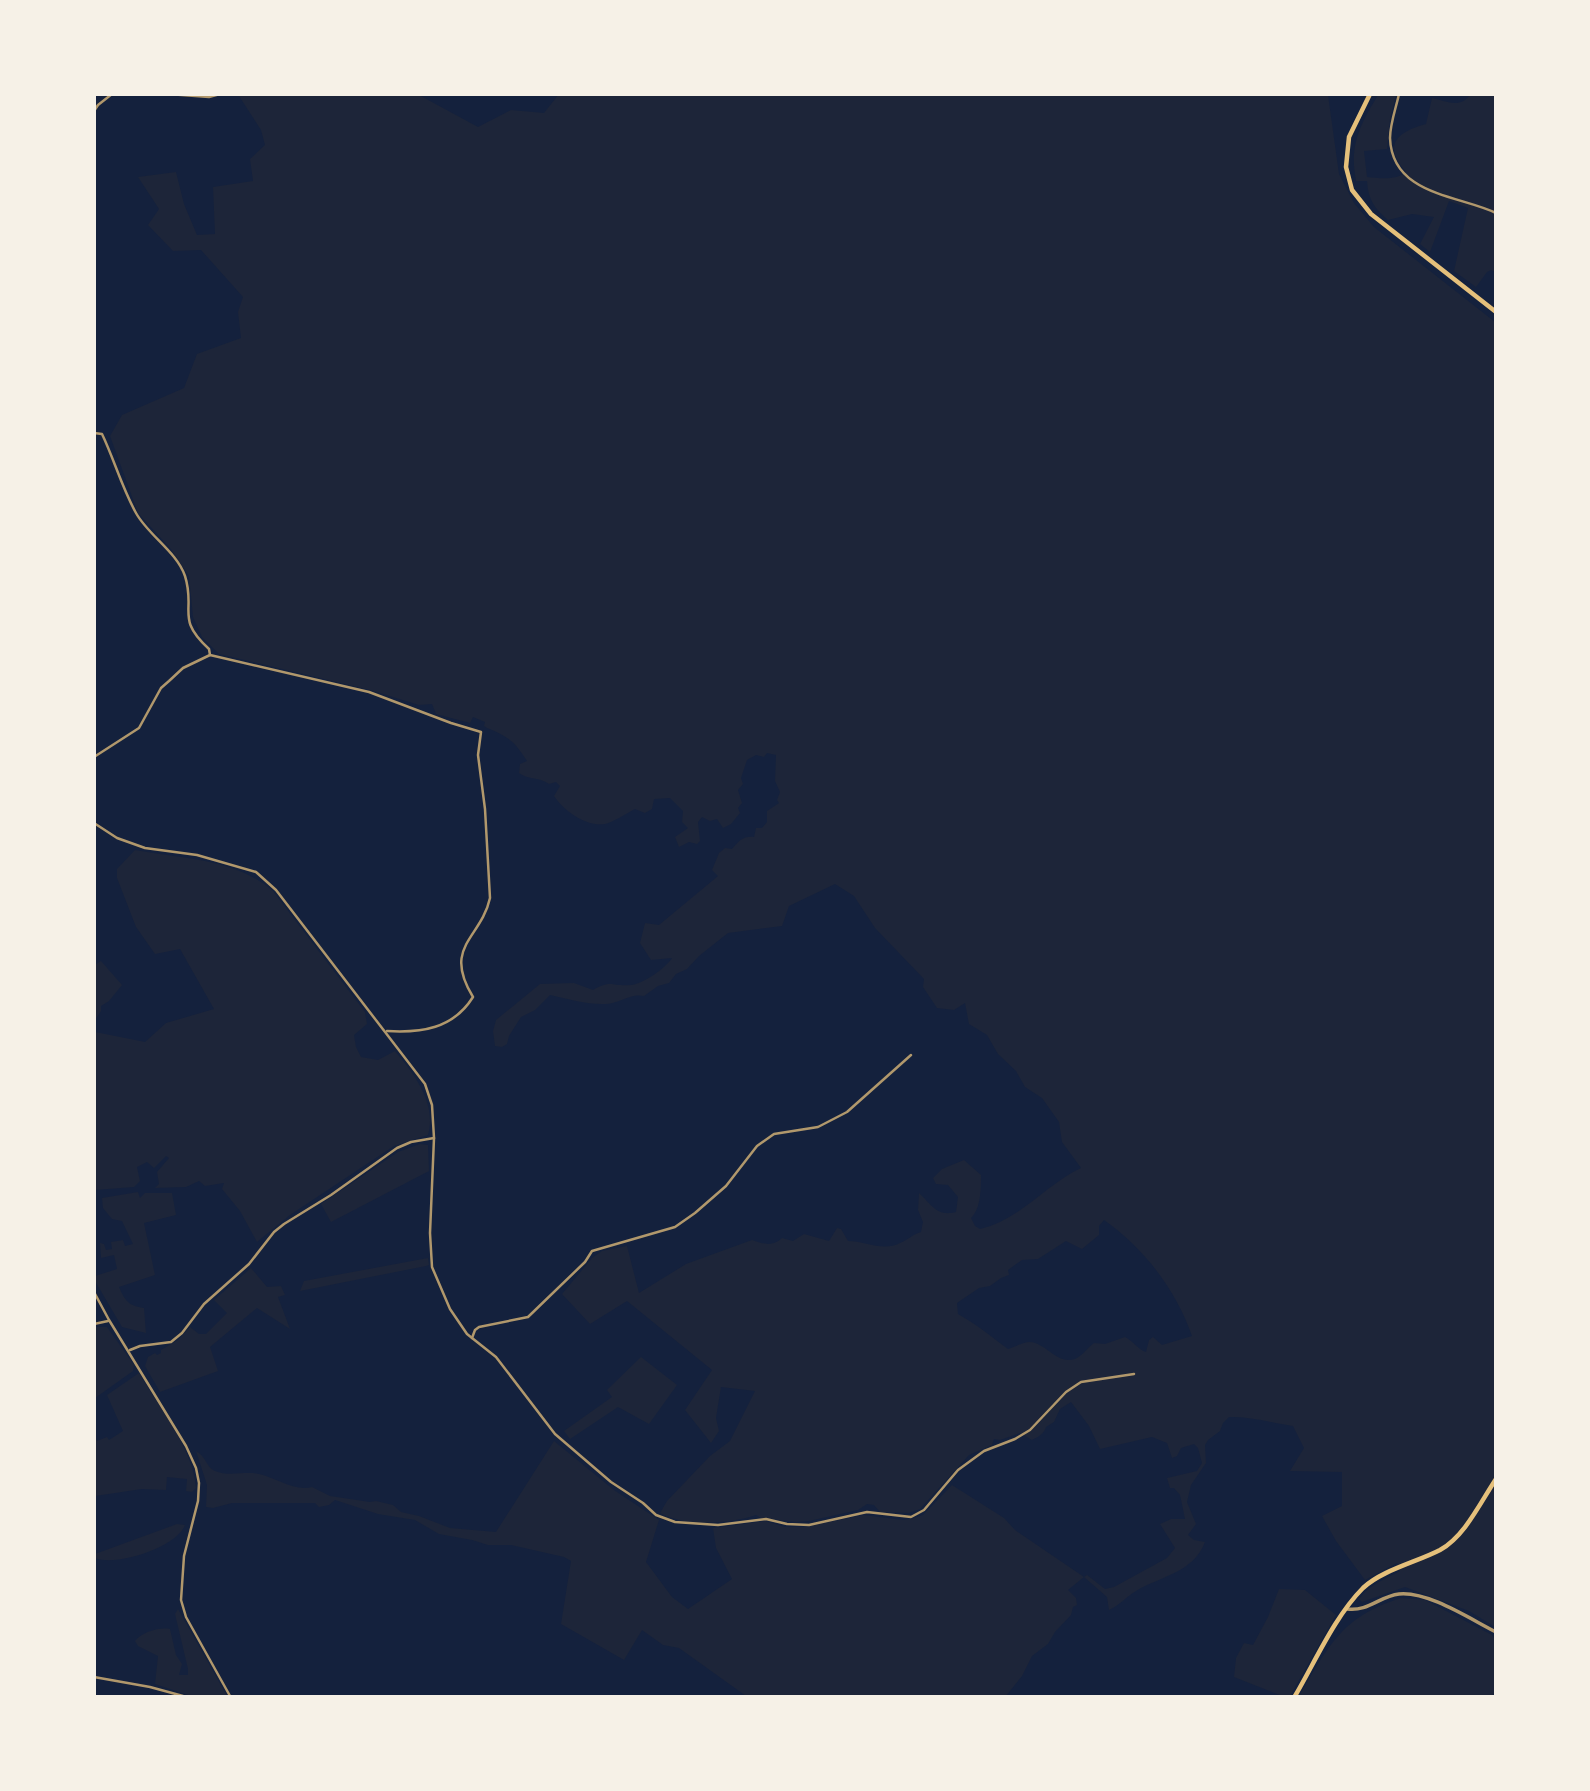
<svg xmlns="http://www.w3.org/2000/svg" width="1590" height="1791" viewBox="0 0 1590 1791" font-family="'PT Sans',sans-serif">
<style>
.green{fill:#1d2539;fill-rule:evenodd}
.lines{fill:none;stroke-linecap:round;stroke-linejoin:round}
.minor{stroke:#b1986c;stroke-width:2.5}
.tertiary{stroke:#b1986c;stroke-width:3.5}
.secondary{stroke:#e5c07b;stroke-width:4.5}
</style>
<rect width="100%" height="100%" fill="#14213d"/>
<!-- green -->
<g class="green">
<path d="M243,94L419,95L478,127L511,110L544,113L559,94L1328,95L1339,174L1354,203L1374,227L1495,322V1627L1469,1611L1405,1587L1362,1602L1359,1599C1369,1585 1385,1579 1400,1571L1397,1563L1365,1580L1336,1541L1322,1516L1342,1506V1472L1290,1471L1304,1448L1293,1426C1271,1423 1251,1416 1229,1417L1223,1423L1220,1431L1208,1440L1205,1445L1206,1463L1191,1485L1187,1502L1196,1524L1188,1535L1194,1540L1205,1542C1193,1573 1161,1576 1136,1591C1126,1597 1120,1605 1109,1610L1107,1597L1084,1577L1068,1590L1076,1598L1077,1605L1073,1607L1071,1615L1055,1632L1048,1644L1032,1656L1022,1676L1006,1696H746L679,1648L663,1645L642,1630L624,1660L561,1624L571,1561L564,1557L511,1545H488L472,1540L439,1534L415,1520L378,1514L335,1500L329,1505L319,1507L315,1503H232L213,1508L206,1507L207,1485L196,1451C206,1456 206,1467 215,1471C229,1477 245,1471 259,1474C277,1478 295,1492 312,1487L330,1496L370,1502L376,1501L393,1505L401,1512L419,1516L450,1528L496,1532L554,1441L614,1490L659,1520L646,1562L672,1597L688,1609L732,1579L716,1548L713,1528L765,1521L785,1527H805L864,1515L903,1520L911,1519L923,1515L952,1485L1004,1518L1015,1530L1084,1577L1087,1575L1105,1589L1114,1587L1167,1558L1175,1548L1160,1524L1171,1519H1185L1180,1495L1174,1488H1170L1167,1478L1197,1471L1202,1463L1198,1448L1194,1444L1181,1448L1177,1456L1172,1458L1167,1443L1152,1437L1100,1449L1089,1426L1071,1402L1060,1409L1054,1422L1046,1427C1044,1434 1038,1437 1032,1440L1020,1433L1000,1440L994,1439L992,1445L969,1455L920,1509L909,1513L880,1512L874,1505L867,1504L858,1510L809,1521L796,1522L761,1518L756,1515C728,1524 686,1527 660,1513L667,1501L710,1456L730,1441L755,1391L721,1387L716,1418L719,1431L711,1443L685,1410L712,1370L627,1301L590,1324L562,1294L592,1258L602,1251L627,1246L639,1293L686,1264L752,1240C763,1244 773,1247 782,1238L793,1241L804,1234L829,1241L837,1228L841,1229L848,1241C865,1241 883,1252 900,1243C908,1240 913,1234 921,1232L923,1222L918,1210L919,1193C932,1205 937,1217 956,1212L958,1197L948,1185L936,1184L933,1178L942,1169L964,1160L981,1175C981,1188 981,1209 971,1218L975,1226L980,1229C1020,1220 1045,1185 1081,1168L1062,1142L1059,1122L1042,1098L1025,1087L1016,1071L998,1054L987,1035L969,1024L965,1003L954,1010L937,1008L923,987L924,979L875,928L854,896L835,884L789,906L782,926L728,933L699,956L687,969L676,974L669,983L658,986L644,996C630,993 621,1003 606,1004C589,1005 568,999 550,995L535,1010L521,1017L509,1036L507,1044L502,1047L495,1046L493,1031L496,1020L540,984L574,983L593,990C612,979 612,987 631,985C643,984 666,968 672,958L651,960L640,943L645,923L659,925L718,876L712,870L719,853L725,848L732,849C739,841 743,836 754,837L756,828H762L767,822V811L779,803L777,800L780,792L775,781L776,755L767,753L764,757L756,755L747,760L741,778L743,784L738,790L742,803L738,808L740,813L731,824L723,828L717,819L710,821L702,817L698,822L700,841L697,844L689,842L679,847L675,837L688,828L682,822L683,811L670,798L654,799L652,809L645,813L635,809C627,813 612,823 605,824C586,827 564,811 554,796L560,786L556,782L549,784C539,777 529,780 519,773L520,764L527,761C514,741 509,737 487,728L484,726L485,722L473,717L470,723L436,714L432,704L419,705L370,690L219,654L202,637L193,617L189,576L170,548L138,513L110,436L122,415L184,388L197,354L241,338L238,312L243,297L201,250L173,251L148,225L159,209L138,177L176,172L184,204L197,235L215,234L213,187L253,181L250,159L265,145L261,130L239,96ZM1104,1220C1144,1248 1176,1290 1192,1336L1162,1345L1153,1337L1149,1340L1146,1352C1139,1350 1133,1341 1125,1337L1105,1344L1094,1343C1088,1347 1084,1354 1077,1358C1058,1367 1047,1343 1030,1342C1023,1342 1015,1347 1008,1349C992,1337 976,1324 958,1314L957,1303L979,1288L990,1286L1001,1278L1009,1275L1008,1270L1022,1260L1038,1259L1066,1241L1082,1249L1099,1235V1226Z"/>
<path d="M1378,95H1396L1390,119L1387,149L1364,151L1367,177C1380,178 1395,181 1406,172C1382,145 1397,132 1426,124L1432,98C1446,101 1460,109 1470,95H1495L1496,272L1491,270L1487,272L1476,287L1454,271L1468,208L1449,201L1430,252L1420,244L1434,217L1412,214L1388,220C1374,208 1368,199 1367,181H1356C1349,145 1360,125 1378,95Z"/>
<path d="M135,850C182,859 235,858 273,891L365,1012L367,1024L354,1035L356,1047L361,1057L378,1060L395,1051C414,1074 437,1103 428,1135L394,1146L290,1215L257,1242L240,1211L222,1189L224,1183L205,1186L199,1181L186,1187L155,1188L159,1184L157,1172L169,1158L166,1156L154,1168L147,1162L137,1167L140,1181L134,1187L95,1190V1032L145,1042L166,1023L214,1009L180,949L155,954L136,927L117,878V869Z"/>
<polygon points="101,961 122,985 109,1001 101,1006 101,1011 95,1020 95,965"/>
<polygon points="420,1144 428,1145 429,1171 331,1222 321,1204 398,1152"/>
<path d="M138,1192L140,1198L145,1193H172L176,1215L144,1223L155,1275L119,1287C125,1301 129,1306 144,1308L146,1333L122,1327L95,1281V1276L117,1269L114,1255L101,1258L100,1243L104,1244L106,1250L112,1249L111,1242L123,1240L125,1246L133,1244L122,1221L112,1219L103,1208L102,1198Z"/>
<polygon points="428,1258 429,1265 426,1266 300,1291 304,1281"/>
<polygon points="251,1268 267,1287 281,1286 285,1295 278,1297 290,1329 257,1308 210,1347 218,1371 160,1392 145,1366 148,1357 155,1353 157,1355 161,1353 161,1350 178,1340 190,1327 199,1334 206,1334 227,1313 214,1300"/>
<polygon points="95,1327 107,1327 134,1365 133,1371 95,1398"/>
<polygon points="641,1357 677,1385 649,1424 618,1407 570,1439 564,1431 612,1397 607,1390"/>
<path d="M139,1373C158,1406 194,1450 196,1488L192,1492L186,1491L187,1479L167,1477L166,1490L142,1489L95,1496V1436L97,1441L107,1437L109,1440L123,1431L107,1395Z"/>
<path d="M177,1524L185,1525C177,1547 116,1567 95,1558V1554Z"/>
<polygon points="1279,1589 1305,1590 1336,1615 1290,1696 1282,1696 1234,1677 1236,1658 1244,1643 1253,1645 1268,1617"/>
<path d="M1401,1598L1425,1600L1492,1635L1496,1641L1495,1692L1492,1696H1299C1329,1646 1341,1617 1401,1598Z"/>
<path d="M178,1609L227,1696H191L155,1684L158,1656L138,1646L135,1641C142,1632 159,1627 170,1629L176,1655L182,1664L179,1675H188V1669L175,1614Z"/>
</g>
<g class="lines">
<!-- minor -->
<g class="minor">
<polyline points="168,94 209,97 220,94"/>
<path d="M1399,94C1396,108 1390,124 1390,138C1392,195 1458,195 1496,213"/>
<polyline points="94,111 98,105 112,94"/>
<path d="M94,433L102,434C114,459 122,488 136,513C148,535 177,552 185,576C196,611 175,618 209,649L210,655"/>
<path d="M94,757L139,728L161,688L169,681L183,668L210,655L369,692L451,723L481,732L478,755L485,809L490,898C481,939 442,946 473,997C453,1029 421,1033 387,1031"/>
<polyline points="94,823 117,838 145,848 197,855 256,872 276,890 425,1084 432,1105 434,1138 430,1233 432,1267 450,1309 467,1334 496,1357 555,1434 611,1482 643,1503 656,1515 675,1522 718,1525 766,1519 787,1524 809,1525 867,1512 911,1517 924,1510 958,1470 984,1451 1015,1439 1030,1430 1066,1392 1081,1382 1134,1374"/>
<polyline points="94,1292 109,1320 186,1446 196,1468 199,1483 198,1501 184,1556 181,1600 186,1617 230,1696"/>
<polyline points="94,1324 108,1321"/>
<polyline points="472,1338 475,1330 479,1327 528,1317 585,1262 592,1251 675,1227 695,1213 726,1186 757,1146 774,1134 818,1127 847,1112 911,1055"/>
<polyline points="130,1350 140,1346 171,1342 182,1333 204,1304 249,1264 274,1232 284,1224 331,1195 397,1148 411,1142 434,1138"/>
<polyline points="94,1677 150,1687 183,1696"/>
</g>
<!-- tertiary -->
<path class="tertiary" d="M1347,1609C1368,1612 1380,1596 1399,1594C1428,1591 1470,1619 1496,1632"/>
<!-- secondary -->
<g class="secondary">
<polyline points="1370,94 1349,137 1346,167 1352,190 1371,214 1496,312"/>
<path d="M1295,1696C1315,1662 1335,1616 1363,1588C1382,1570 1417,1562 1440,1550C1465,1536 1480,1503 1496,1479"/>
</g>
</g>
<!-- border -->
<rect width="1590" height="1791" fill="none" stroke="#f6f1e7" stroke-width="192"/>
</svg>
